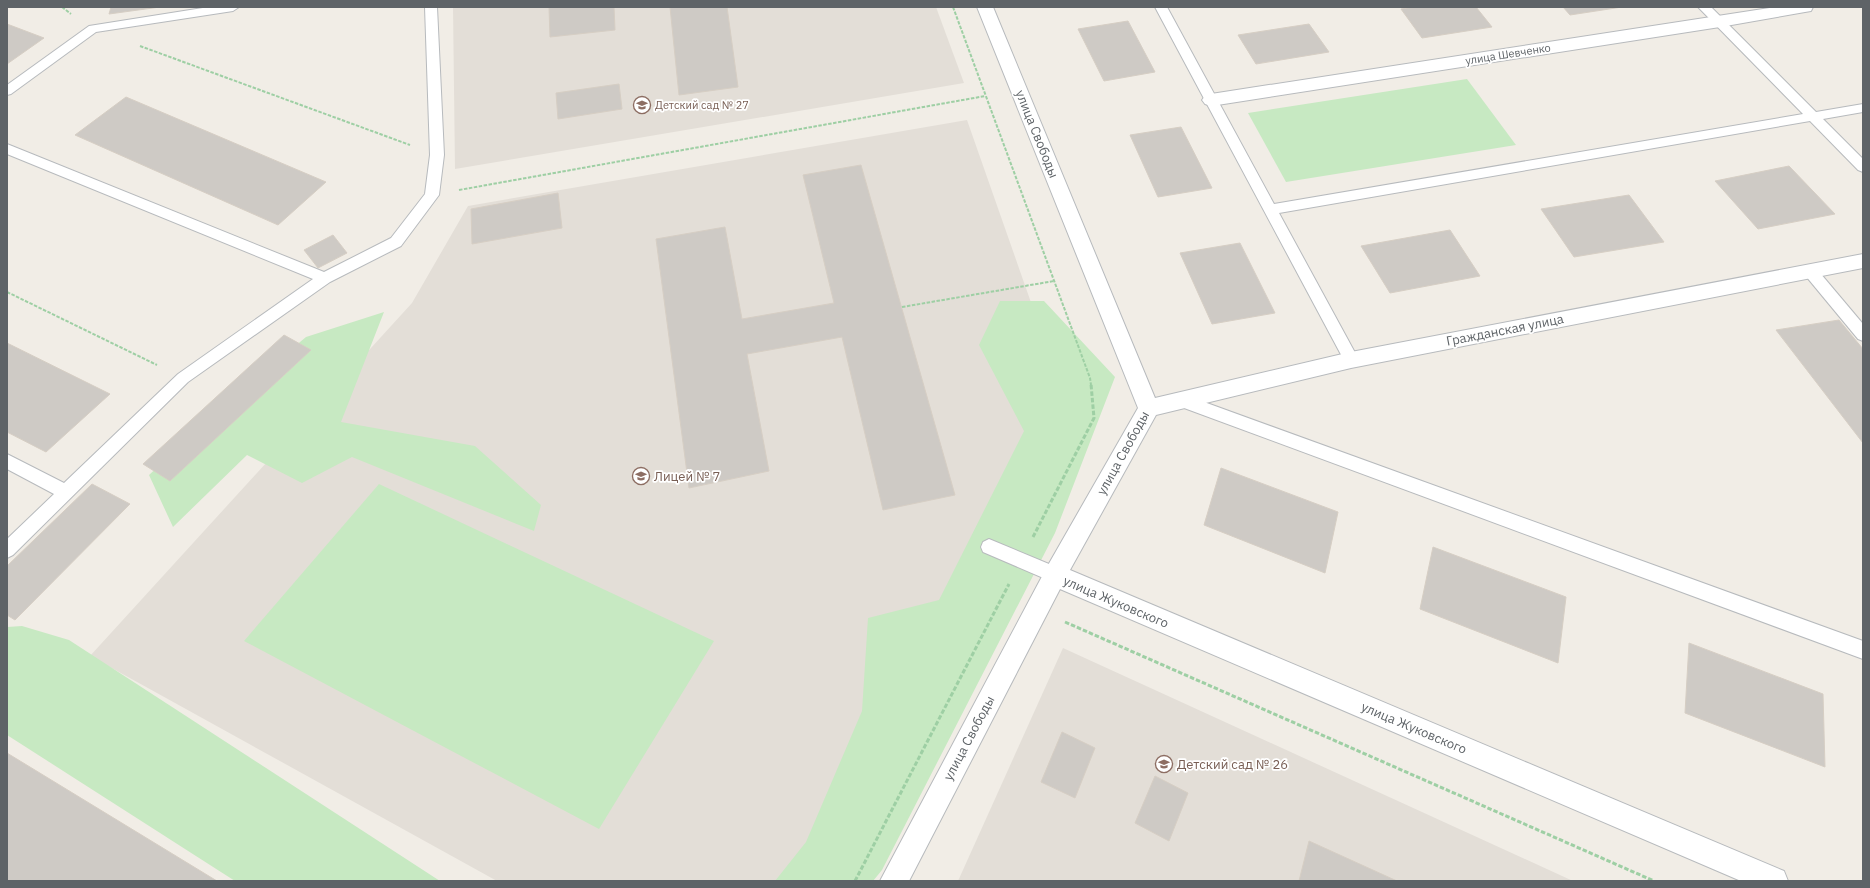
<svg xmlns="http://www.w3.org/2000/svg" width="1870" height="888" viewBox="0 0 1870 888" font-family="'IBM Plex Sans',sans-serif">
<style>
.education{fill:#e3ded7}
.green{fill:#c7e9c2}
.building{fill:#cecac5;stroke:#d6cec4}
.lines{fill:none;stroke-linecap:round;stroke-linejoin:round}
.service-casing{stroke:#b7babd;stroke-width:2}
.minor-casing{stroke:#b7babd;stroke-width:2}
.path-far1{stroke:#9ecfa4;stroke-width:2;stroke-dasharray:3.5 1.5;stroke-linecap:butt}
.path{stroke:#9ecfa4;stroke-width:3;stroke-dasharray:4.5 2;stroke-linecap:butt}
.service{fill:#fff;fill-rule:evenodd}
.minor{fill:#fff;fill-rule:evenodd}
.labels{text-anchor:middle;dominant-baseline:central;stroke-width:3.5;stroke-linejoin:round;paint-order:stroke}
.far-street-label{font-size:11px;fill:#5e6367;stroke:#fff}
.far-education-label{font-size:11px;fill:#785e54;stroke:#fff;text-anchor:start}
.street-label{font-size:13px;fill:#5e6367;stroke:#fff}
.education-label{font-size:13px;fill:#785e54;stroke:#fff;text-anchor:start}
</style>
<rect width="100%" height="100%" fill="#f1ede6"/>
<!-- education -->
<g class="education">
<polygon points="453,7 936,7 964,83 455,169"/>
<polygon points="967,120 1067,405 805,881 497,881 90,656 412,303 468,206"/>
<polygon points="1063,648 1573,881 958,881"/>
</g>
<!-- green -->
<g class="green">
<polygon points="1467,79 1516,145 1286,182 1248,113"/>
<polygon points="1000,301 1044,301 1115,377 1055,533 882,870 873,881 775,881 806,842 862,711 868,618 939,600 1024,431 979,345"/>
<polygon points="384,312 341,422 475,446 541,505 534,531 352,457 302,483 247,455 173,527 149,475 221,408 306,337"/>
<polygon points="379,484 714,641 599,829 244,641"/>
<polygon points="22,626 69,640 440,881 235,881 7,735 7,627"/>
</g>
<!-- building -->
<g class="building">
<polygon points="111,7 160,7 109,14"/>
<polygon points="549,7 614,7 615,30 550,37"/>
<polygon points="670,7 727,7 738,87 679,95"/>
<polygon points="1413,7 1476,7 1492,27 1422,38 1401,9"/>
<polygon points="1563,7 1622,7 1570,15"/>
<polygon points="1128,21 1155,72 1104,81 1078,29"/>
<polygon points="7,24 44,38 7,64"/>
<polygon points="1309,24 1329,52 1256,64 1238,35"/>
<polygon points="619,84 622,109 558,119 556,93"/>
<polygon points="126,97 326,182 278,225 75,135"/>
<polygon points="1181,127 1212,188 1158,197 1130,135"/>
<polygon points="861,165 955,495 883,510 842,337 747,354 769,471 689,488 656,239 725,227 742,319 834,303 803,175"/>
<polygon points="1789,166 1835,214 1758,229 1715,181"/>
<polygon points="558,193 562,228 472,244 471,209"/>
<polygon points="1629,195 1664,242 1574,257 1541,209"/>
<polygon points="1450,230 1480,276 1390,293 1361,246"/>
<polygon points="333,235 347,253 318,268 304,250"/>
<polygon points="1240,243 1275,313 1212,324 1180,253"/>
<polygon points="1839,320 1863,349 1863,443 1776,330"/>
<polygon points="284,335 311,350 170,481 143,464"/>
<polygon points="7,343 110,394 46,452 7,432"/>
<polygon points="1221,468 1338,512 1325,573 1204,525"/>
<polygon points="92,484 130,504 15,620 7,615 7,566"/>
<polygon points="1433,547 1566,597 1558,663 1420,609"/>
<polygon points="1689,643 1823,694 1825,767 1685,713"/>
<polygon points="1062,732 1095,748 1075,798 1041,782"/>
<polygon points="7,753 217,881 7,881"/>
<polygon points="1155,776 1188,793 1169,841 1135,823"/>
<polygon points="1309,841 1397,881 1299,881"/>
</g>
<g class="lines">
<!-- service casing -->
<g class="service-casing">
<g id="service">
<polygon points="209,7 239,7 233,11 96,32 11,94 7,95 7,85 89,26"/>
<polygon points="425,7 437,7 444,155 439,195 401,246 330,282 188,382 13,555 7,558 7,539 54,494 7,469 7,454 64,483 178,374 313,279 7,154 7,144 324,272 391,238 425,194 430,155"/>
<polygon points="1155,7 1167,7 1274,204 1803,114 1698,7 1711,7 1816,112 1863,104 1863,112 1823,119 1863,159 1863,172 1858,170 1810,121 1279,213 1359,360 1356,364 1351,366 1346,364"/>
<polygon points="1810,266 1815,267 1863,324 1863,341 1858,339 1805,275 1803,271 1805,267"/>
<polygon points="1182,394 1863,641 1863,659 1176,405 1174,400 1176,395"/>
<polygon points="989,539 1061,569 1064,575 1061,581 1055,583 983,552 981,547 983,542"/>
</g>
</g>
<!-- minor casing -->
<g class="minor-casing">
<g id="minor">
<polygon points="977,7 993,7 1155,398 1351,352 1863,254 1863,268 1351,368 1156,415 1070,570 1784,871 1788,881 1741,881 1060,589 909,881 880,881 1047,567 1138,408"/>
<polygon points="1776,7 1813,7 1811,11 1805,12 1720,27 1211,106 1205,104 1202,100 1205,96 1211,94"/>
</g>
</g>
<!-- path-far1 -->
<g class="path-far1">
<polyline points="62,7 71,14"/>
<polyline points="953,7 1090,378 1091,385"/>
<polyline points="140,46 410,145"/>
<polyline points="459,190 985,96"/>
<polyline points="7,292 157,365"/>
<polyline points="902,307 1054,281"/>
</g>
<!-- path -->
<g class="path">
<polyline points="1033,537 1094,418 1091,384"/>
<polyline points="1065,622 1654,881"/>
<polyline points="855,881 1009,584"/>
</g>
<!-- service -->
<use href="#service" class="service"/>
<!-- minor -->
<use href="#minor" class="minor"/>
</g>
<!-- icons -->
<defs>
<g id="school-ring" transform="scale(0.9)"><circle r="9.5" fill="#fff" stroke="#8d6e63" stroke-width="1.5"/><path d="M0-5L7-2L0 1L-7-2ZM-4 1L0 2.5L4 1V4Q0 6-4 4Z" fill="#8d6e63"/></g>
</defs>
<g fill-rule="evenodd">
<use href="#school-ring" x="642" y="105"/>
<use href="#school-ring" x="641" y="476"/>
<use href="#school-ring" x="1164" y="764"/>
</g>
<g class="labels">
<!-- far-street labels -->
<g class="far-street-label">
<text transform="translate(1508 54) rotate(-9)">улица Шевченко</text>
</g>
<!-- far-education labels -->
<g class="far-education-label">
<text x="655" y="105">Детский сад № 27</text>
</g>
<!-- street labels -->
<g class="street-label">
<text transform="translate(1037 134) rotate(68)">улица Свободы</text>
<text transform="translate(1505 330) rotate(-11)">Гражданская улица</text>
<text transform="translate(1123 453) rotate(-61)">улица Свободы</text>
<text transform="translate(1116 602) rotate(23)">улица Жуковского</text>
<text transform="translate(1414 728) rotate(23)">улица Жуковского</text>
<text transform="translate(969 738) rotate(-62)">улица Свободы</text>
</g>
<!-- education labels -->
<g class="education-label">
<text x="654" y="476">Лицей № 7</text>
<text x="1177" y="764">Детский сад № 26</text>
</g>
</g>
<!-- border -->
<rect width="1870" height="888" fill="none" stroke="#5e6367" stroke-width="16"/>
</svg>
